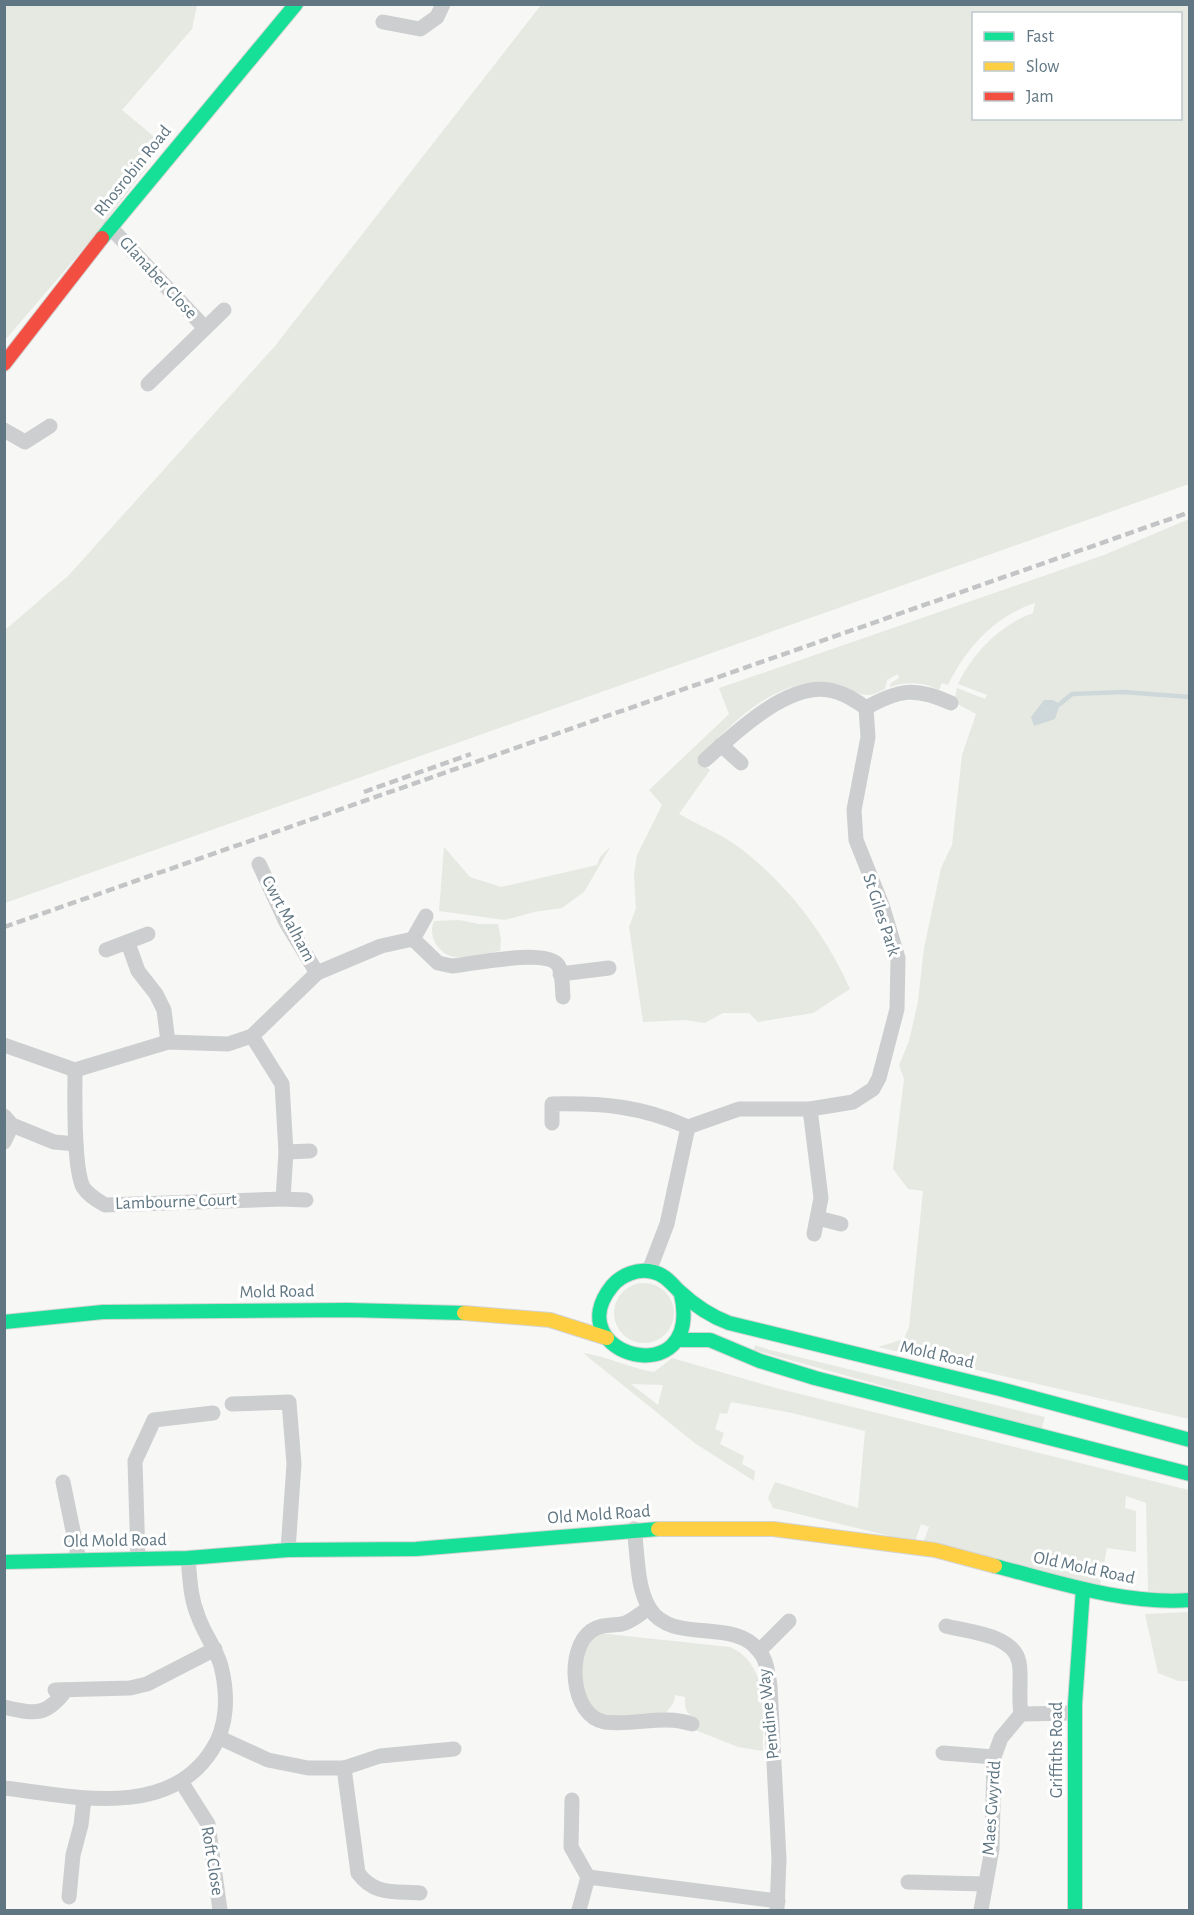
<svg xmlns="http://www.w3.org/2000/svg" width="1194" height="1915" viewBox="0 0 1194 1915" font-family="'Alegreya Sans',sans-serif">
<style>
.green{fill:#e6e9e2;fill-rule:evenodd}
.water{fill:#ced8da}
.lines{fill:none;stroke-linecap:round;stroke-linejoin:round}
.stream{stroke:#ced8da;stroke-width:4.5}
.fast-casing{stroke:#d2d4d4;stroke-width:16}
.slow-casing{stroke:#d2d4d4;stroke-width:16}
.jam-casing{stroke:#d2d4d4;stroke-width:16}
.street{stroke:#cccecf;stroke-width:15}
.fast{stroke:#16e098;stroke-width:14}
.slow{stroke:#ffcf43;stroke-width:14}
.jam{stroke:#f24e42;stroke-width:14}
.rail{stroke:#c2c4c5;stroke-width:4.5;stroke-dasharray:9 4.5;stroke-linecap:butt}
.labels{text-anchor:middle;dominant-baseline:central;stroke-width:6;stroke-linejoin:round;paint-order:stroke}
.street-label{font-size:18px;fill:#607682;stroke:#fff}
</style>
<rect width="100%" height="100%" fill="#f7f7f5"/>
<!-- green -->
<g class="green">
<polygon points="5,5 197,5 192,29 122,110 157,139 147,167 91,240 5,340"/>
<path d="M541,5H1189V484L5,903V630L69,575L275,346ZM974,14H1180V118H974Z"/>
<path d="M1189,519V1419L878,1347L904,1339L909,1327L923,1191L908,1189L893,1169L904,1079L899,1065L909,1041L918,1001L924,948L941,868L952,845L962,755L976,714L954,702L957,688L985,699L987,695L958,684C973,653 1000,625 1033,613L1035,603C995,616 966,648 948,685L942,683L939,690C925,682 905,681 890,687L891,683L899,678L898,674L887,680L885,689C881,691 873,695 868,695C857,696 845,684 833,683C774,677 734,721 697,760L710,770L679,814C698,825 722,834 740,848C787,884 826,934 850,989L813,1013L758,1022L749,1013H723L705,1023L685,1020L643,1022L629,927L636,908L634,875L637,855L662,805L649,790L729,714L719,688L1104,555Z"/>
<polygon points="611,846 584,892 562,908 534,912 505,920 439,911 444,847 470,877 501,887 597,865 600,857"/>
<path d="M459,920L479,924H498L501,940L500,951C486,953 469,958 456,957C439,956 427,935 434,921Z"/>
<circle cx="644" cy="1313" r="30"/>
<polygon points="755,1345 770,1350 1045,1417 1041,1430 754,1350"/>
<path d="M583,1353C607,1356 629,1368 654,1372L672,1358L776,1388L1189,1490V1592L1182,1595L1148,1591L1146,1503L1126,1496L1125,1508L1136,1511V1552L1107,1548L1100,1585L923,1543L929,1527L921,1524L915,1542L773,1508L768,1498L775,1482L858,1508L865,1431L792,1413L731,1402L727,1414L720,1413L715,1429L724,1433L720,1444L744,1456L742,1464L755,1471L754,1481L696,1444ZM631,1384L663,1385L658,1405Z"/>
<polygon points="1189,1612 1189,1681 1178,1681 1158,1673 1145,1614"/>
<path d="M598,1633L730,1647C770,1665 762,1713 763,1751L738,1747L695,1730L697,1719C685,1713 685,1710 685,1697L675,1695L674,1702L666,1713L618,1717L590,1710C583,1699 579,1661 585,1648C587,1643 594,1638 598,1633Z"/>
</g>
<!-- water -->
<polygon class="water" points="1044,700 1053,700 1060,704 1055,719 1034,726 1031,717"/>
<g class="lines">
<!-- stream -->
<polyline class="stream" points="1060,704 1072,694 1123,692 1190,697"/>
<!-- fast casing -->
<g class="fast-casing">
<g id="fast">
<polyline points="102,238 296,4"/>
<path d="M681,1294C704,1396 556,1355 612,1286C621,1275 638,1268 653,1272C664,1274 671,1283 679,1291C693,1304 710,1316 729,1323L1000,1389L1190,1440"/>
<polyline points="4,1322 103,1312 348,1310 464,1313"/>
<polyline points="678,1340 710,1340 760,1361 815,1378 1190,1474"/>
<polyline points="4,1562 188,1558 288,1550 416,1549 658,1529"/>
<path d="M995,1566C1057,1582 1125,1605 1190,1600"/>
<polyline points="1075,1910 1075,1704 1083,1589"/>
</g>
</g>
<!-- slow casing -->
<g class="slow-casing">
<g id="slow">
<polyline points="464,1313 550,1320 607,1338"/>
<polyline points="658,1529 773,1529 935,1550 995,1566"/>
</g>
</g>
<!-- jam casing -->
<g class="jam-casing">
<polyline id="jam" points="4,364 102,238"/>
</g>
<!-- street -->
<g class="street">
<polyline points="383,22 420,29 437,17 443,4"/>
<polyline points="110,227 205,328"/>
<polyline points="148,384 224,310"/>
<polyline points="4,430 25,442 50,426"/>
<path d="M866,708C899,689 916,687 951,703"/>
<polyline points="721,745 741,763"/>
<polyline points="259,864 286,922 317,973"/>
<path d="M413,939L438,963L452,966C472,964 546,948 558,965C563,972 562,988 563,997"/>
<polyline points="413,939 426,916"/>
<polyline points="128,943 138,971 156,994 164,1010 168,1042"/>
<polyline points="106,950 148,934"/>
<polyline points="560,974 609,968"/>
<polyline points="4,1045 75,1070 168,1042 228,1044 252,1036 317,973 381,946 413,939"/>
<path d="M75,1070C75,1095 73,1167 83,1187C88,1195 97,1200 105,1205L283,1199L286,1152L282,1084L252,1036"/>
<polyline points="810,1109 821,1198 814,1234"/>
<polyline points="4,1116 12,1125 54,1142 76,1144"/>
<path d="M552,1123V1104C603,1103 641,1106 688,1127L667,1224L649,1271"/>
<path d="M688,1127L739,1109H810L853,1102L873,1089L879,1078L897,1009L898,958L882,905L856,840L854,810L868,737L866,708C855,700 843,692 829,690C786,683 734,734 705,760"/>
<polyline points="4,1142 12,1125"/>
<polyline points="286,1152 310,1151"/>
<polyline points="283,1199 306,1200"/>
<polyline points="818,1218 841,1224"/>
<polyline points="232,1404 289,1402 294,1464 288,1550"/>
<polyline points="63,1482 79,1560"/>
<path d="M634,1529C638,1554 636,1587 650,1609C673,1645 734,1617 759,1651C767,1660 768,1674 770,1686L779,1859L777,1910"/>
<polyline points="138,1559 135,1461 154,1420 213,1413"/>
<path d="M649,1608C641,1613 631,1622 622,1624C610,1626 601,1624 591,1631C566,1649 570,1716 605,1722C635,1726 663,1714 692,1724"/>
<path d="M946,1626C968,1632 1013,1634 1019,1662C1022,1677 1018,1696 1021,1714L1075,1713"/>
<polyline points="759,1651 789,1621"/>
<polyline points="55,1690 130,1688 147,1684 215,1649"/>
<path d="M4,1707C35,1714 46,1717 66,1690"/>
<polyline points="220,1738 268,1760 308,1768 344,1768 380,1756 454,1749"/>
<polyline points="943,1753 994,1757"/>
<path d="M344,1768L358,1873C375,1896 395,1891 420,1893"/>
<polyline points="182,1783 208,1824 220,1910"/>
<path d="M4,1788C72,1796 168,1820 212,1750C228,1726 228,1694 221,1666C216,1648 204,1634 198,1616C190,1597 190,1578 188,1558"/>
<polyline points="572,1800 571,1847 588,1877 778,1901"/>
<polyline points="908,1882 984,1884"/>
<polyline points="69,1897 73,1855 81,1825 84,1799"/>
<polyline points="579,1910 588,1877"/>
<polyline points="981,1910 992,1849 994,1757 1001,1738 1021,1714"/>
</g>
<!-- fast -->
<use href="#fast" class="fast"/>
<!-- slow -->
<use href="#slow" class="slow"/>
<!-- jam -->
<use href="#jam" class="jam"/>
<!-- rail -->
<g class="rail">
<polyline points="364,792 471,754"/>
<polyline points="4,927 1190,512"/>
</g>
</g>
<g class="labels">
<!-- street labels -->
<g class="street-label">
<text transform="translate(133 171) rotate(-51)">Rhosrobin Road</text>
<text transform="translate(158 278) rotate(47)">Glanaber Close</text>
<text transform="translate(881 915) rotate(72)">St Giles Park</text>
<text transform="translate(288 919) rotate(62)">Cwrt Malham</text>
<text transform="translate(176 1202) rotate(-2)">Lambourne Court</text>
<text transform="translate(277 1292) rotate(-1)">Mold Road</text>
<text transform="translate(937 1355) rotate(13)">Mold Road</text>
<text transform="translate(599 1515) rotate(-4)">Old Mold Road</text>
<text transform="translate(115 1541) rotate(-1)">Old Mold Road</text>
<text transform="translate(1084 1568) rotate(12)">Old Mold Road</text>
<text transform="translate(769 1714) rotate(-96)">Pendine Way</text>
<text transform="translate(1057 1750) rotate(-90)">Griffiths Road</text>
<text transform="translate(992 1808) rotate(-86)">Maes Gwyrdd</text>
<text transform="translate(212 1861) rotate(81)">Roft Close</text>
</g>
</g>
<!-- border -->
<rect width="1194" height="1915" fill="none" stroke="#607682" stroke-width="12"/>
<!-- legend -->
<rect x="972" y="12" width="210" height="108" fill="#ffffff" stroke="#bfc8cd" stroke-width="1.5"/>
<rect x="984" y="32" width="30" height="9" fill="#16e098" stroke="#bfc8cd" stroke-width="1.5"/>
<text x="1026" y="42" font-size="18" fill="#607682">Fast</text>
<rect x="984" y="62" width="30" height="9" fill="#ffcf43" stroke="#bfc8cd" stroke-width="1.5"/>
<text x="1026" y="72" font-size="18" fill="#607682">Slow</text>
<rect x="984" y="92" width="30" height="9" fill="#f24e42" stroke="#bfc8cd" stroke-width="1.5"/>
<text x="1026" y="102" font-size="18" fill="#607682">Jam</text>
</svg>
